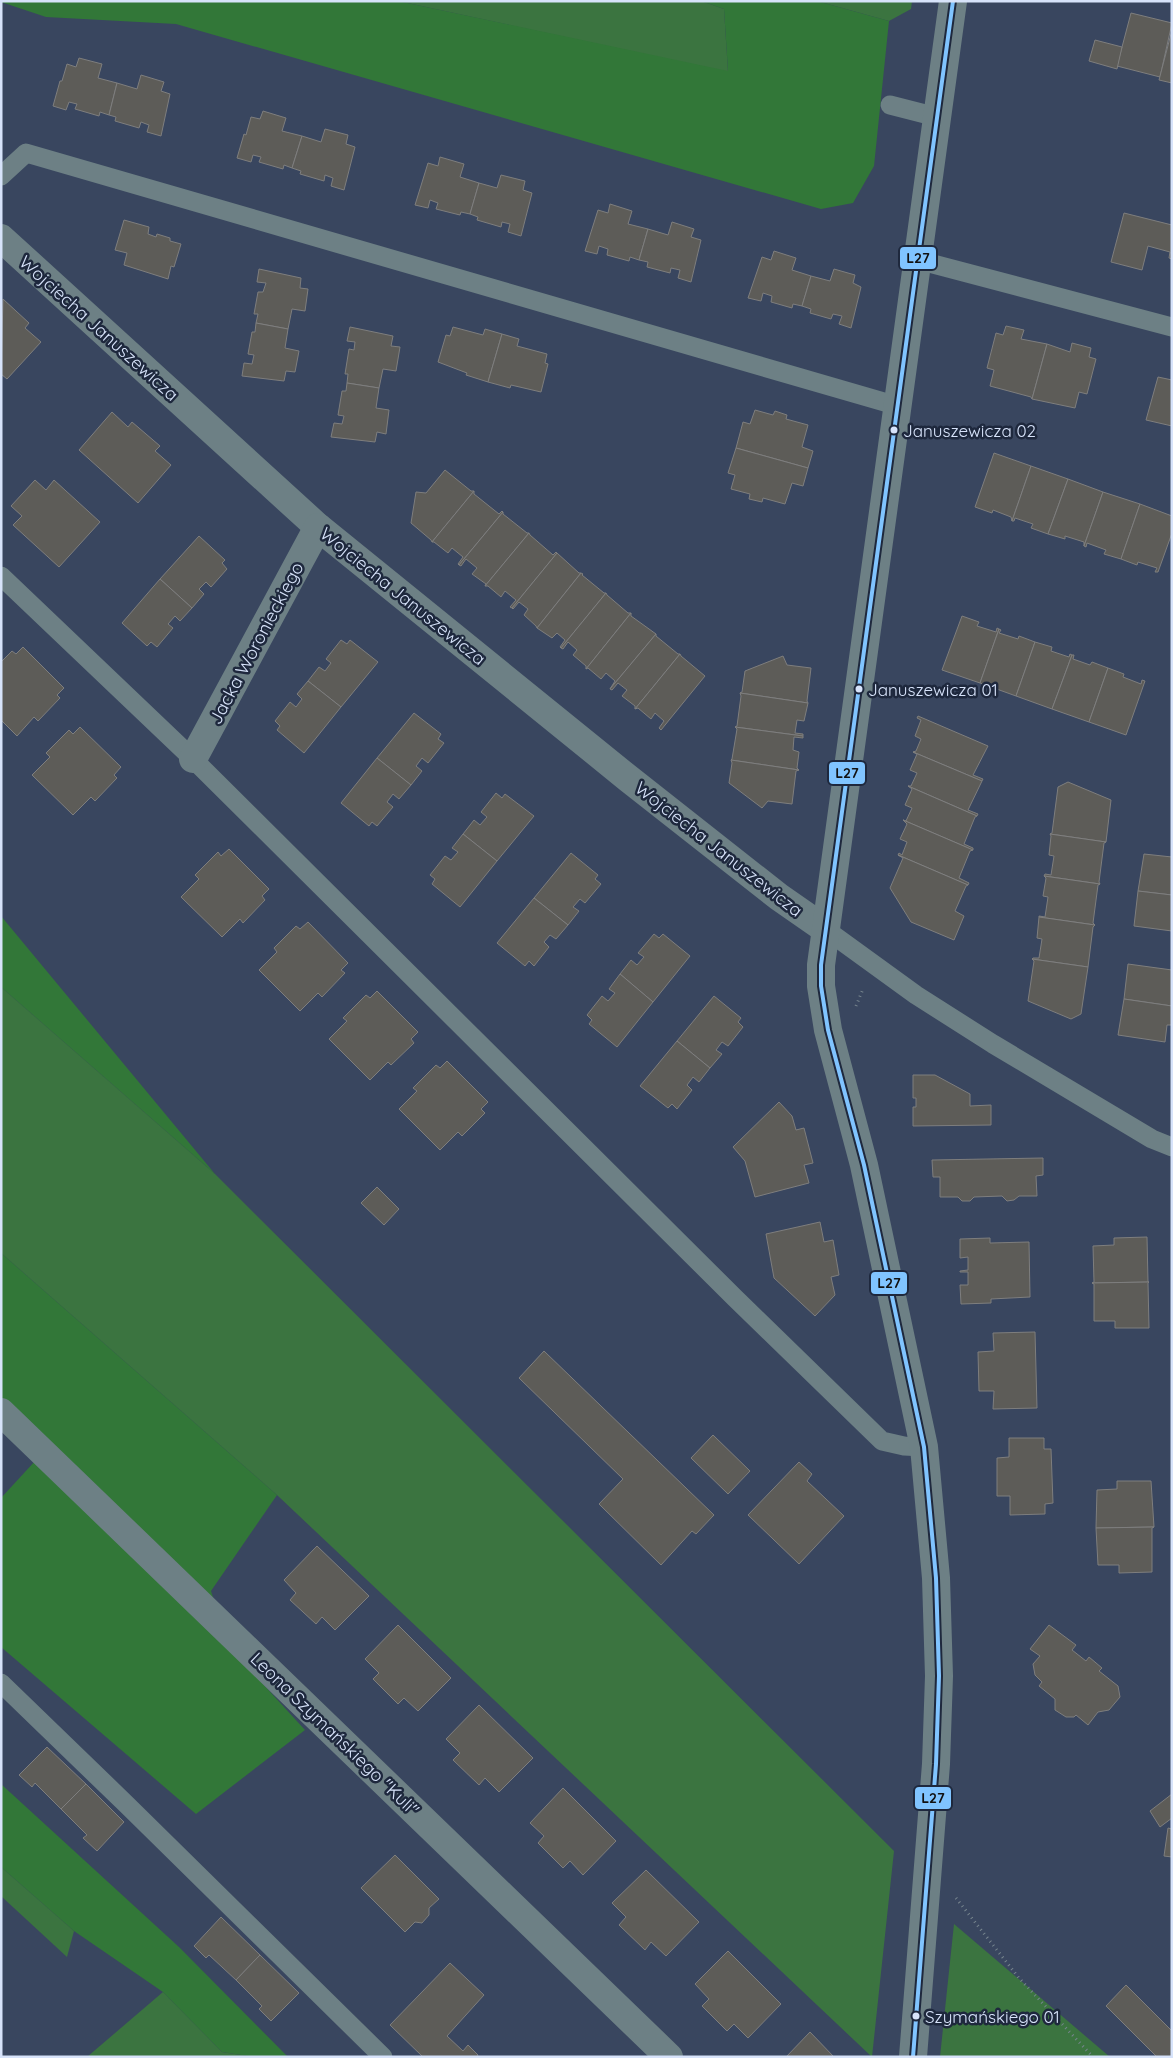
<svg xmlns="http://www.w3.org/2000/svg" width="1173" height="2058" viewBox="0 0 1173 2058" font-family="Quicksand,sans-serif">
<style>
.green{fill:#3b7440}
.forest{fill:#327738}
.building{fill:#5d5c58;stroke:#7e7e7e}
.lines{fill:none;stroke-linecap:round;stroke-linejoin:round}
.path{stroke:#77858e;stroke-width:3;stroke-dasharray:1 4;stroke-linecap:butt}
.service{stroke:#6d8085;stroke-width:19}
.minor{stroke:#6d8085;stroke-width:28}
.bus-1-casing{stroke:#1e283d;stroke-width:8}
.bus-1{stroke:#80c4ff;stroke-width:4}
.bus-dot{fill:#d7e3fa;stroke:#1e283d;stroke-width:2}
.labels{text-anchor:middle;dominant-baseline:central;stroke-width:5;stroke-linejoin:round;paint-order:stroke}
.bus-label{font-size:17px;fill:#d7e3fa;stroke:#1e283d;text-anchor:start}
.street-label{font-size:18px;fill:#d7e3fa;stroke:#1e283d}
.line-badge{stroke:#1e283d;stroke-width:2}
.pale-badge-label{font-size:14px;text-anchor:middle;font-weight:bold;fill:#111}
</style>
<rect width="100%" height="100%" fill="#39465f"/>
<!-- green -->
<g class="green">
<polygon points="398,1 701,1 724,9 728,72"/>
<polygon points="817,1 912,1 911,9 889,21"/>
<polygon points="1,987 215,1174 894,1851 872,2057 277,1495 1,1253"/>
<polygon points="1,1867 74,1931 67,1957 1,1896"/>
<polygon points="954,1924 1110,2057 940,2057"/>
<polygon points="163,1992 222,2052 254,2057 87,2057"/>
</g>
<!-- forest -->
<g class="forest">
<polygon points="398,1 728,71 724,9 701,1 817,1 889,21 874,166 853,203 821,209 176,24 46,17 1,2"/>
<polygon points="1,916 215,1174 1,987"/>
<polygon points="1,1253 277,1495 211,1591 229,1647 305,1730 196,1814 1,1647 1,1498 36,1460 1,1428"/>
<polygon points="1,1784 179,1947 288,2057 254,2057 222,2052 163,1992 74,1931 1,1867"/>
</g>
<!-- building -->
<g class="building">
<polygon points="1131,13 1172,23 1160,77 1117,66"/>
<polygon points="1172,30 1172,83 1159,80"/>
<polygon points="1095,40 1122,47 1117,69 1089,61"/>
<polygon points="79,58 102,64 98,78 117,83 109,115 100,112 99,116 75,109 77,104 69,102 66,110 53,106 60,81 62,81 67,64 76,67"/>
<polygon points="141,75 164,82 161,91 170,94 161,136 147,132 149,125 141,122 139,128 115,121 116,117 109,115 117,83 137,89"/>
<polygon points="263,111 286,118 282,131 302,136 292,168 284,165 283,169 259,162 261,157 253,155 251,162 237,158 244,134 246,135 251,117 260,119"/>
<polygon points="325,129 348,135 346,144 355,147 344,190 331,186 333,178 325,175 324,181 300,174 301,171 292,168 302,136 321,142"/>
<polygon points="440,157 464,164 460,177 479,183 470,214 461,212 460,215 436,209 438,203 430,200 428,208 415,205 428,163 438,166"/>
<polygon points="501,175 525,181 523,190 532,193 521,236 508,232 510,224 502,222 501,227 477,220 478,217 470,214 479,183 497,188"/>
<polygon points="610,204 632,211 628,224 648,229 639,260 630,257 629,261 607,255 608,249 599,246 597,254 585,251 598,210 608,213"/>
<polygon points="1124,213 1172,225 1172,259 1169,258 1170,252 1148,246 1142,270 1111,262"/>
<polygon points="124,220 149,227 148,234 156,237 157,234 170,238 170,241 181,244 174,267 171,266 168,279 124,265 127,253 115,250"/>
<polygon points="672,222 694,229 691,237 701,240 691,282 678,278 680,270 671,268 670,273 647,267 648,262 639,260 648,229 668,235"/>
<polygon points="774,251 796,258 792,270 811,276 802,306 793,304 792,308 771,302 772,296 763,293 761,301 748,298 762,257 771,260"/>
<polygon points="259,269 301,278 300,288 308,289 305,311 292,309 288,329 256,323 258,314 254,314 258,292 263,292 266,283 257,282"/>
<polygon points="834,269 855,275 853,283 861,287 851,328 839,324 842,316 833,314 831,319 810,313 811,309 802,306 811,276 830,281"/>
<polygon points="3,299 29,323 25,328 41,342 7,379 1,374"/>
<polygon points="256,323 288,329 285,348 299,351 295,372 286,371 284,381 242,376 244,363 252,364 254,355 248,354 252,332 255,332"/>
<polygon points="1006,326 1024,330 1021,339 1047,344 1032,399 1031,397 990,386 994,370 987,368 996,333 1003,335"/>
<polygon points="350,327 393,336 391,346 400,347 396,371 383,369 379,388 347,383 348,374 345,374 349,349 354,350 355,342 347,341"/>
<polygon points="453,327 483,335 485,329 502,334 488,382 466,375 467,373 438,362 446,335 450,336"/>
<polygon points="502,334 519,339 517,346 547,354 545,363 548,364 541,392 511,385 510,388 488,382"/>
<polygon points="1072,343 1091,348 1089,357 1096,359 1087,394 1079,392 1075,408 1032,399 1047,344 1070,352"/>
<polygon points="1158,377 1172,380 1172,426 1146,420"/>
<polygon points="347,383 379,388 376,408 389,410 386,434 377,432 375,442 331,437 334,423 342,424 344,416 338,415 342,391 346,391"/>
<polygon points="755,410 773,415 775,411 787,415 786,419 808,425 802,447 813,451 808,468 736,448 743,422 750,424"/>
<polygon points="112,412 128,427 132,422 160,446 155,451 171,465 138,503 79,450"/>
<polygon points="736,448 808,468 803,486 792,483 785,504 763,498 762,502 749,499 750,494 731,489 735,475 728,473"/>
<polygon points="994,453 1031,466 1012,521 1011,517 993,510 992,513 975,507"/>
<polygon points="1031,466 1068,479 1048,534 1031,528 1033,524 1015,518 1014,521 1012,521"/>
<polygon points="445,470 471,491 474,491 432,542 431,540 411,523 416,492 426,493"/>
<polygon points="1068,479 1103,492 1084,546 1084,542 1065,536 1065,539 1048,534"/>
<polygon points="35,480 46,490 54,480 100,522 59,567 13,525 22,516 11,506"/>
<polygon points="474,491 474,494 499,514 502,511 503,512 459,565 458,564 463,557 452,548 448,553 434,542 432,542"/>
<polygon points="1103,492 1140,504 1121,559 1104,554 1106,550 1087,543 1086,547 1084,546"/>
<polygon points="1140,504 1172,516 1172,533 1158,572 1155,572 1157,568 1138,562 1137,565 1121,559"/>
<polygon points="503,512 503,514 527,533 529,533 485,586 486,584 472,574 477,568 466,559 461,566 459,565"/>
<polygon points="529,533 530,535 553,555 556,552 557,553 512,608 510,607 516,600 505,591 501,597 488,586 485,586"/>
<polygon points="199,536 225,560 222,563 227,569 211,587 206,582 199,589 204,594 192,608 160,579"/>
<polygon points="557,553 579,573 581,573 537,628 536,626 524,615 528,609 519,602 513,609 512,608"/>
<polygon points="581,573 583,574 582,575 604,593 606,593 561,648 560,647 565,640 557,633 552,638 537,628"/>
<polygon points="160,579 192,608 180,621 175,616 168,624 173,628 157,647 151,642 147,646 122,623"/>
<polygon points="606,593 607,595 628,613 631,613 586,669 586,666 573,655 577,650 568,642 563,649 561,648"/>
<polygon points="631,613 631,616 656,634 610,689 615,681 606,673 601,679 588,668 586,669"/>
<polygon points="962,616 979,622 977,626 996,632 997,628 999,629 980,683 942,670"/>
<polygon points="999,629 1001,630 999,633 1018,639 1019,636 1035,642 1016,696 980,683"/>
<polygon points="656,634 656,636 678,654 680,654 635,709 635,706 622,696 627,690 618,683 612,690 610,689"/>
<polygon points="341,640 347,644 350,640 378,662 341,707 308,681 319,667 325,671 331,663 326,659"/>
<polygon points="1035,642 1052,647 1051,651 1069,657 1070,654 1072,655 1052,709 1016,696"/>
<polygon points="23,647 64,688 57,695 60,698 38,721 34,717 17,736 1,720 1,662 12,651 16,654"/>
<polygon points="680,654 681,656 705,676 661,730 659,728 664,721 655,713 651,719 638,708 635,709"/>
<polygon points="1072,655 1074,655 1073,659 1090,665 1092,662 1108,668 1089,722 1052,709"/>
<polygon points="783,656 787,665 811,668 807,701 808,703 740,693 742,692 745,671"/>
<polygon points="1108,668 1124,674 1123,677 1141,684 1142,680 1145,681 1126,735 1089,722"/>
<polygon points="308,681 341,707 304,753 277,730 280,726 275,721 290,702 296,707 302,699 297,694"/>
<polygon points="740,693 808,703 804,721 797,720 795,733 803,734 803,736 735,727 737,726 741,696"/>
<polygon points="414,713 441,734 438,739 444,743 428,763 422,758 416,766 422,771 411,785 377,758"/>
<polygon points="918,716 988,746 973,775 983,779 982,781 913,752 916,751 921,739 915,736 921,720 917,718"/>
<polygon points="80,727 121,767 114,775 117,778 95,801 91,797 73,815 32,775 50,757 46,753 69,730 73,734"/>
<polygon points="735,727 803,736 803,738 794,737 793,750 799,752 797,768 799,770 731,760 732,759 737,729"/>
<polygon points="913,752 982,781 968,810 978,814 977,816 908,786 911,786 917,773 910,770 917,754"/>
<polygon points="377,758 411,785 399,799 393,794 387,802 393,807 377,826 372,822 369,826 341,803"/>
<polygon points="731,760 799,770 796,771 792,804 768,801 762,808 729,783 732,763"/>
<polygon points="1068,782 1111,800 1106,842 1050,834 1052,833 1058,787"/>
<polygon points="908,786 977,816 975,817 964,844 973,848 973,850 903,820 906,821 912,808 905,805 912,789"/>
<polygon points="496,793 502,798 505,794 534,816 497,861 463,834 474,820 480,825 487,817 481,812"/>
<polygon points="903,820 973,850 970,851 959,878 969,883 968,885 898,855 899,853 902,855 907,842 900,839 907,824"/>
<polygon points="463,834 497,861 460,907 432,884 435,879 430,875 445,856 451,860 458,852 452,848"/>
<polygon points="1050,834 1106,842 1104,843 1099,882 1100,884 1044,876 1045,874 1051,875 1054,856 1049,855 1051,836"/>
<polygon points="229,849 269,889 262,896 265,900 243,923 240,919 222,937 181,897 199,879 195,875 218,852 221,856"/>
<polygon points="571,853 598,875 595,879 601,884 585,903 580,899 573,907 579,911 568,925 534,898"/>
<polygon points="1144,854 1172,857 1172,895 1138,891"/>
<polygon points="898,855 968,885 966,886 955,911 964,916 954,940 911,922 890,888 903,858"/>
<polygon points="1044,876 1100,884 1098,885 1093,923 1095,925 1039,917 1039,916 1045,917 1048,897 1043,896 1046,878"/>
<polygon points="1138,891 1172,895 1172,931 1134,926"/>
<polygon points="534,898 568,925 556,939 550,935 544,942 549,947 534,966 529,961 525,966 497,943"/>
<polygon points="1039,917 1095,925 1093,927 1088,967 1032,959 1033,958 1039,958 1042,939 1037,938"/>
<polygon points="308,922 348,963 341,970 345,973 322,997 318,993 300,1011 259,970 277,952 274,948 296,926 300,929"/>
<polygon points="654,934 659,938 663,934 690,956 653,1002 620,974 631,960 637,965 644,957 638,953"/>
<polygon points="1032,959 1088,967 1081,1014 1071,1019 1028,1001 1034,961"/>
<polygon points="1128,964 1172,970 1172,1006 1124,999"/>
<polygon points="620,974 653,1002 617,1047 589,1024 592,1020 587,1015 602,996 608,1001 615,993 609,989"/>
<polygon points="377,991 418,1032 411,1039 414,1043 391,1065 388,1062 370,1080 329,1039 347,1021 343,1018 366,995 370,998"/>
<polygon points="714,996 741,1018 738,1022 743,1027 728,1046 722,1042 716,1050 722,1054 710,1068 677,1041"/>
<polygon points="1124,999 1172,1006 1172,1025 1167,1025 1165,1042 1118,1035"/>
<polygon points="677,1041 710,1068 699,1082 693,1077 687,1085 692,1090 677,1109 672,1104 668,1108 640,1086"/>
<polygon points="447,1061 488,1102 481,1109 485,1113 462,1136 458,1132 440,1150 399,1109 417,1091 413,1088 436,1065 440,1068"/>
<polygon points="913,1075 935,1075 970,1094 970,1106 991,1105 991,1125 913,1126 913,1107 916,1107 916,1098 913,1098"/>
<polygon points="779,1102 792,1116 796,1130 804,1128 813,1163 804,1165 809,1183 755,1197 745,1161 733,1147"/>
<polygon points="1043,1158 1043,1175 1036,1176 1037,1196 1019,1196 1014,1200 1007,1201 1002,1196 974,1197 970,1201 962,1201 958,1197 940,1197 940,1177 933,1177 932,1160"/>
<polygon points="377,1187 399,1209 384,1225 361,1203"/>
<polygon points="820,1222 824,1242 833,1240 839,1275 831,1277 835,1295 815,1316 774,1278 766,1234"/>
<polygon points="1147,1237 1148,1282 1149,1282 1092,1283 1094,1282 1093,1246 1114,1245 1114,1238"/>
<polygon points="990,1238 990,1243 1029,1242 1030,1297 991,1299 991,1303 961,1304 960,1285 968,1285 968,1272 960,1272 960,1271 968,1270 968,1257 960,1258 960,1239"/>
<polygon points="1149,1282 1148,1283 1149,1328 1115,1328 1115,1321 1094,1321 1094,1284 1092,1283"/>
<polygon points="1035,1332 1037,1408 993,1409 994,1391 979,1391 978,1352 994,1351 993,1333"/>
<polygon points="544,1351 714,1515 696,1534 692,1531 661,1565 599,1504 623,1479 519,1378"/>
<polygon points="713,1435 750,1471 728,1494 691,1458"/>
<polygon points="1009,1438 1044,1438 1044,1449 1051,1449 1053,1503 1045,1504 1045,1514 1010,1515 1010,1496 997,1496 997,1458 1009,1457"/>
<polygon points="799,1462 812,1474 807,1481 844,1516 799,1564 748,1515"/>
<polygon points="1117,1481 1151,1481 1154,1527 1096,1528 1097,1490 1117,1489"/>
<polygon points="1154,1527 1152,1528 1152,1572 1119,1573 1119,1565 1098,1565 1096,1528"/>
<polygon points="317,1546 369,1596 335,1630 322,1617 316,1624 290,1600 296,1593 284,1580"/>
<polygon points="398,1625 451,1678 418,1711 404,1698 398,1704 373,1679 379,1673 365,1659"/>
<polygon points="1049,1625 1076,1645 1072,1650 1086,1661 1089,1657 1102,1668 1099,1671 1118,1686 1120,1697 1109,1710 1098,1712 1088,1725 1076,1715 1074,1717 1066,1717 1055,1710 1055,1699 1039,1686 1042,1682 1035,1675 1033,1664 1040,1656 1030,1649"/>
<polygon points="479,1705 533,1758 499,1792 485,1778 479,1785 453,1760 460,1753 446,1739"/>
<polygon points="47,1747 86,1784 61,1809 35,1783 32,1787 19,1775"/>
<polygon points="86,1784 124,1822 97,1851 83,1838 87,1835 61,1809"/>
<polygon points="563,1788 616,1841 583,1875 570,1861 563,1868 538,1843 544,1836 530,1823"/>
<polygon points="1172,1794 1172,1818 1160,1827 1150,1811"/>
<polygon points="1168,1828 1172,1829 1172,1857 1164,1856"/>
<polygon points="395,1855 439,1899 429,1908 429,1915 422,1923 415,1922 405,1932 361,1888"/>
<polygon points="646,1870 699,1922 666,1956 651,1942 645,1950 619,1925 626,1917 612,1903"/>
<polygon points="221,1917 260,1955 236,1980 209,1955 206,1958 194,1946"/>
<polygon points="728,1951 781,2004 748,2038 734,2024 727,2031 702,2006 709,1999 695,1984"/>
<polygon points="260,1955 299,1993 271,2021 259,2009 262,2006 236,1980"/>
<polygon points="450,1963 484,1995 447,2036 463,2051 468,2045 478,2055 477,2057 423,2057 390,2025"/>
<polygon points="1126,1985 1172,2031 1172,2057 1157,2057 1106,2006"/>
<polygon points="810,2032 834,2057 786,2057"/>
</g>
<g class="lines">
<!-- path -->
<g class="path">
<polyline points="856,1006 863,989"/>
<polyline points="956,1898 1019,1978 1093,2057"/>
</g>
<!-- service -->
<g class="service">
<polyline points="890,105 937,117"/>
<polyline points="1,176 26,153 898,406"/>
<polyline points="918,260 1172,327"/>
<polyline points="1,576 193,759 735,1298 882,1441 904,1446 924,1447"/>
<polyline points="825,929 916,995 993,1044 1152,1139 1172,1147"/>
<polyline points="1,1683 126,1804 383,2057"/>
</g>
<!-- minor -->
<g class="minor">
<polyline points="1,238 318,527 629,779 779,897 825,929"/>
<polyline points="193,759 318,527"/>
<polyline points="1,1412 669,2057"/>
<polyline points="913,2057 936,1764 939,1676 936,1578 924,1447 864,1165 828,1030 821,986 821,965 953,1"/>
</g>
<!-- bus-1 casing -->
<g class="bus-1-casing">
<polyline id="bus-1" points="913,2057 936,1764 939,1676 936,1578 924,1447 864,1165 828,1030 821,986 821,965 953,1"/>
</g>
<!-- bus-1 -->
<use href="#bus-1" class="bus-1"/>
</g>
<!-- markers -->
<g class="bus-dot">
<circle cx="894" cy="430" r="4.5"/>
<circle cx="859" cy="689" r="4.5"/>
<circle cx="916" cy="2016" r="4.5"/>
</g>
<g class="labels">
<!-- bus labels -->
<g class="bus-label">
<text x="903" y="430">Januszewicza 02</text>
<text x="868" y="689">Januszewicza 01</text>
<text x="925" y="2016">Szymańskiego 01</text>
</g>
<!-- street labels -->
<g class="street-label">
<text transform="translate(99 328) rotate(42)">Wojciecha Januszewicza</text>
<text transform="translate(403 596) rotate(39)">Wojciecha Januszewicza</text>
<text transform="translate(256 643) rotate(-62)">Jacka Woronieckiego</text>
<text transform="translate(719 849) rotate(38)">Wojciecha Januszewicza</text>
<text transform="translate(335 1734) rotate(44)">Leona Szymańskiego "Kuli"</text>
</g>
</g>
<g class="line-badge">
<rect x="899" y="246" width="38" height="24" rx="5" fill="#80c4ff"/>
<rect x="828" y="761" width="38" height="24" rx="5" fill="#80c4ff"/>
<rect x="870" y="1271" width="38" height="24" rx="5" fill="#80c4ff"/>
<rect x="914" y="1786" width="38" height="24" rx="5" fill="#80c4ff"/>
</g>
<g class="pale-badge-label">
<text x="918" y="263">L27</text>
<text x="847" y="778">L27</text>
<text x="889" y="1288">L27</text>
<text x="933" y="1803">L27</text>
</g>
<!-- border -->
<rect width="1173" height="2058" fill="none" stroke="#d7e3fa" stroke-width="5"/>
</svg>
